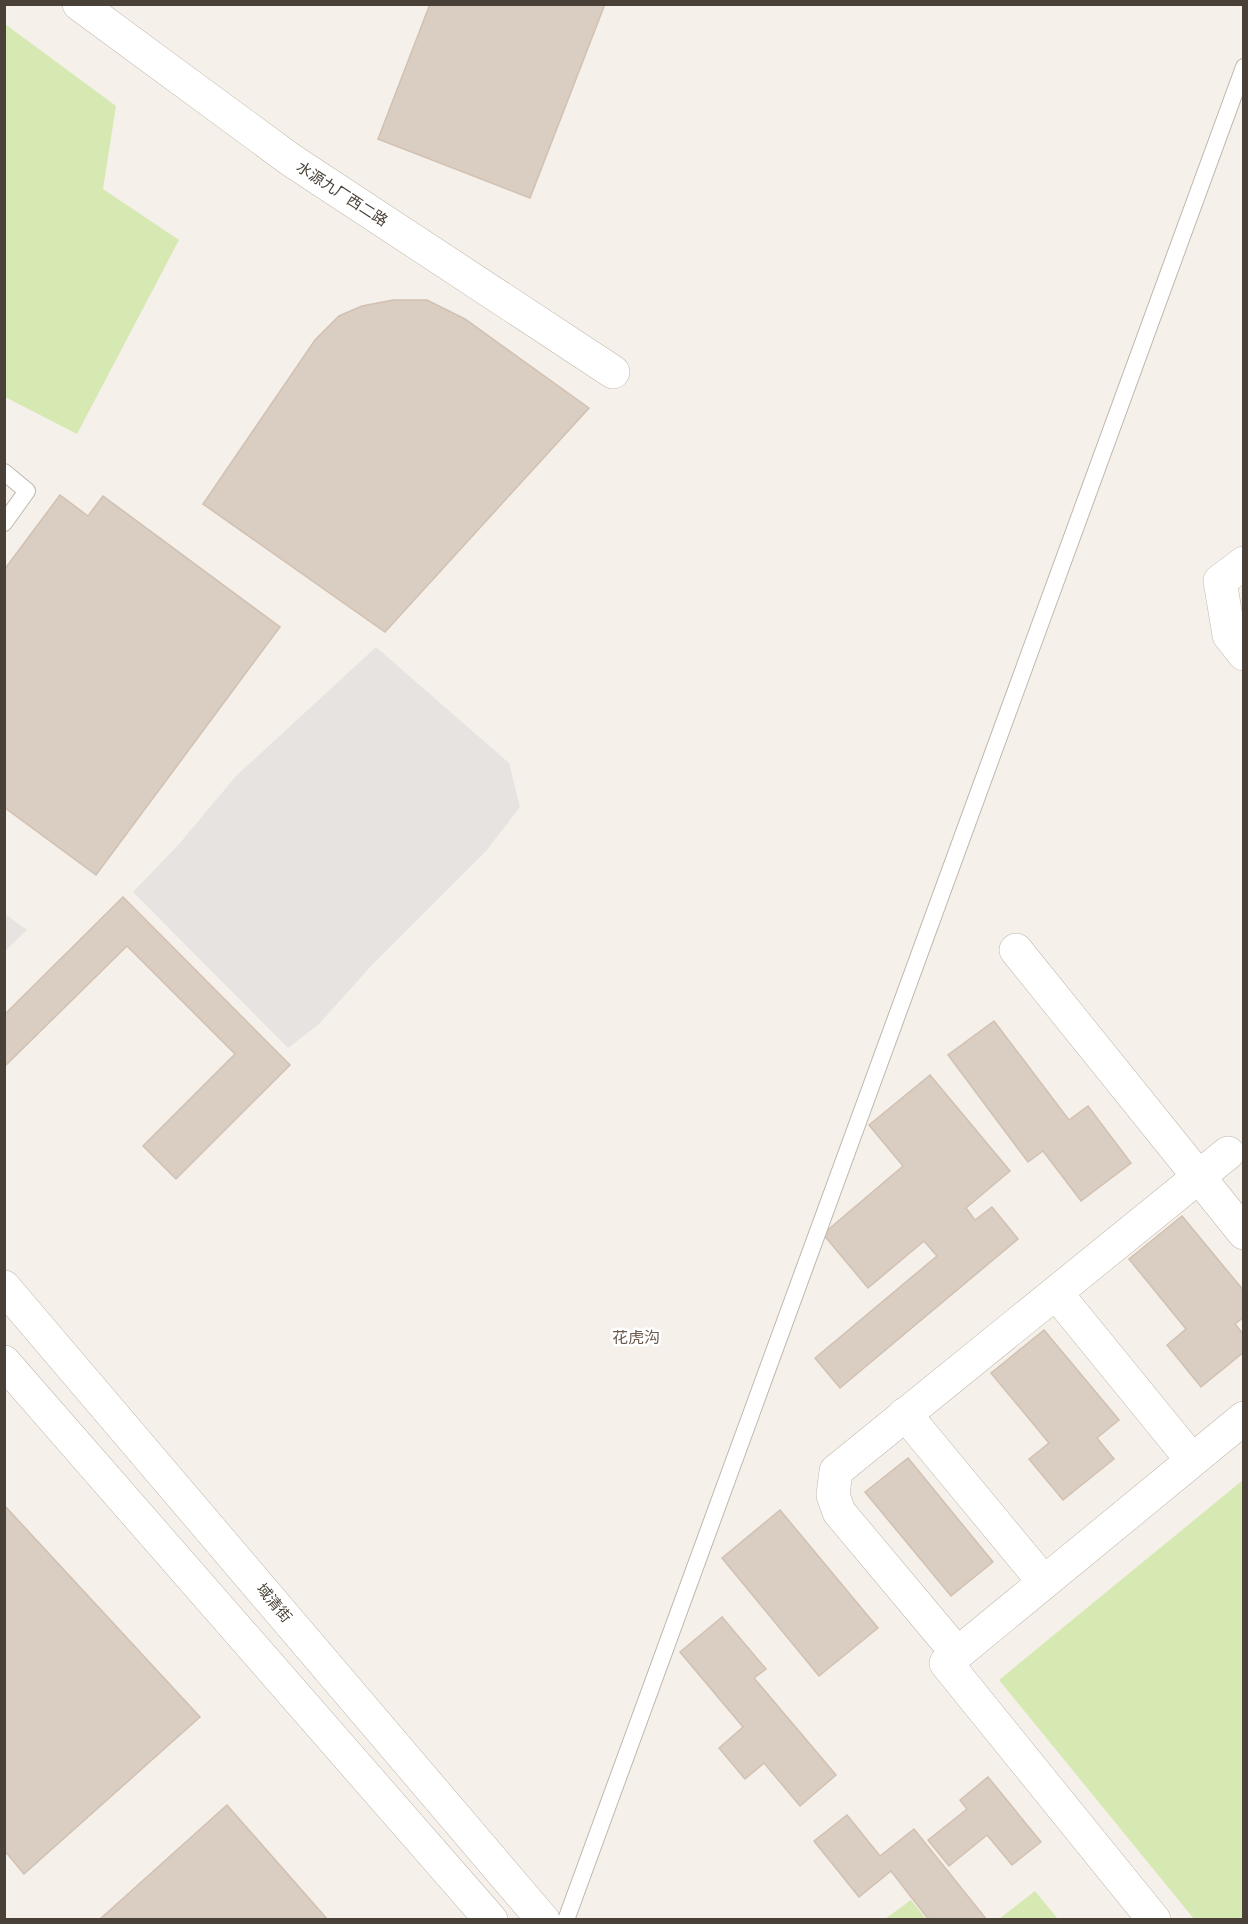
<svg xmlns="http://www.w3.org/2000/svg" width="1248" height="1924" viewBox="0 0 1248 1924" font-family="'DejaVu Sans','Noto Sans SC',sans-serif">
<style>
.green{fill:#d7e9b2}
.parking{fill:#e6e3e1}
.building{fill:#dacdc2;stroke:#d1c1b2;stroke-width:1.5}
.lines{fill:none;stroke-linecap:round;stroke-linejoin:round}
.service-casing{stroke:#c0b7ac;stroke-width:18}
.minor-casing{stroke:#c0b7ac;stroke-width:34}
.tertiary-casing{stroke:#c0b7ac;stroke-width:34}
.service{stroke:#fff;stroke-width:16}
.minor{stroke:#fff;stroke-width:33}
.tertiary{stroke:#fff;stroke-width:33}
.labels{text-anchor:middle;dominant-baseline:central;stroke-width:5;stroke-linejoin:round;paint-order:stroke}
.street-label{font-size:15px;fill:#494037;stroke:#fff}
.neighbourhood-label{font-size:16px;fill:#6c5c4f;stroke:#fff}
</style>
<rect width="100%" height="100%" fill="#f5f0ea"/>
<!-- green -->
<g class="green">
<polygon points="5,24 116,106 103,189 179,240 77,434 5,397"/>
<polygon points="1243,1480 1243,1919 1194,1919 999,1680"/>
<polygon points="1035,1891 1058,1919 999,1919"/>
<polygon points="911,1900 926,1919 885,1919"/>
</g>
<!-- parking -->
<g class="parking">
<polygon points="376,647 509,763 520,807 486,851 371,966 319,1024 288,1048 133,892 180,843 236,776"/>
<polygon points="5,914 27,930 5,951"/>
</g>
<!-- building -->
<g class="building">
<polygon points="430,4 605,4 530,198 378,139"/>
<polygon points="393,300 427,300 465,319 589,408 385,632 203,504 315,340 339,316 362,306"/>
<polygon points="60,495 88,516 103,496 280,627 96,875 4,807 4,570"/>
<polygon points="123,897 290,1065 176,1179 143,1146 235,1054 127,946 4,1067 4,1015"/>
<polygon points="994,1021 1069,1120 1088,1106 1131,1163 1081,1201 1043,1151 1028,1162 948,1055"/>
<polygon points="930,1075 1010,1171 966,1208 975,1220 992,1207 1018,1239 840,1388 815,1358 937,1256 924,1241 868,1288 823,1234 903,1166 869,1125"/>
<polygon points="1182,1216 1244,1291 1244,1317 1235,1324 1244,1335 1244,1352 1201,1387 1167,1345 1186,1329 1129,1259"/>
<polygon points="1044,1330 1119,1420 1097,1438 1114,1459 1063,1500 1029,1459 1049,1443 991,1373"/>
<polygon points="908,1458 993,1562 951,1596 865,1492"/>
<polygon points="4,1505 200,1717 24,1874 4,1850"/>
<polygon points="780,1510 878,1628 819,1676 722,1558"/>
<polygon points="722,1617 766,1669 754,1678 836,1775 800,1806 764,1763 745,1779 719,1748 743,1727 680,1652"/>
<polygon points="988,1777 1041,1842 1012,1865 987,1835 949,1866 928,1840 967,1809 960,1800"/>
<polygon points="227,1805 328,1920 99,1920"/>
<polygon points="847,1815 880,1856 914,1829 987,1920 929,1920 891,1871 859,1897 814,1841"/>
</g>
<g class="lines">
<!-- service casing -->
<g class="service-casing">
<g id="service">
<polyline points="4,472 27,491 4,523"/>
<polyline points="566,1920 1244,67"/>
</g>
</g>
<!-- minor casing -->
<g class="minor-casing">
<g id="minor">
<polyline points="79,4 291,160 613,372"/>
<polyline points="1244,563 1220,581 1229,635 1244,654"/>
<polyline points="1016,950 1244,1233"/>
<polyline points="1056,1293 1192,1460"/>
<polyline points="905,1414 1044,1582"/>
<polyline points="957,1653 839,1512 833,1495 836,1471 1228,1153"/>
<polyline points="1154,1920 946,1663 1244,1418"/>
</g>
</g>
<!-- tertiary casing -->
<g class="tertiary-casing">
<g id="tertiary">
<polyline points="4,1287 543,1920"/>
<polyline points="4,1362 491,1920"/>
</g>
</g>
<!-- service -->
<use href="#service" class="service"/>
<!-- minor -->
<use href="#minor" class="minor"/>
<!-- tertiary -->
<use href="#tertiary" class="tertiary"/>
</g>
<g class="labels">
<!-- street labels -->
<g class="street-label">
<text transform="translate(342 194) rotate(33)">水源九厂西二路</text>
<text transform="translate(274 1603) rotate(50)">域清街</text>
</g>
<!-- neighbourhood labels -->
<g class="neighbourhood-label">
<text x="636" y="1337">花虎沟</text>
</g>
</g>
<!-- border -->
<rect width="1248" height="1924" fill="none" stroke="#494037" stroke-width="12"/>
</svg>
